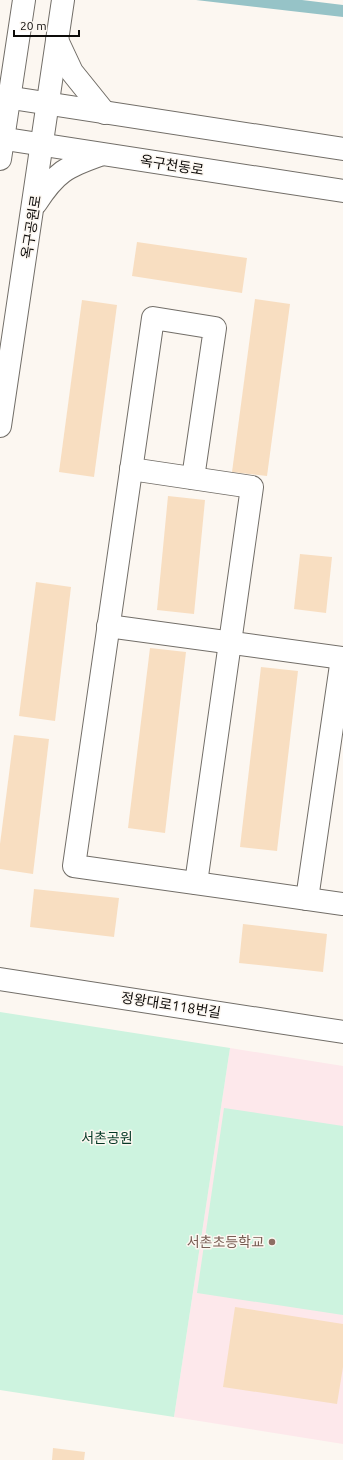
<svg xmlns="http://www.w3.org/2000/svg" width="343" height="1460" viewBox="0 0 343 1460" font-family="Ubuntu,'Noto Sans KR',sans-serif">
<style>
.education{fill:#fde8eb}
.green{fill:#cdf3df}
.water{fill:#96c3c7}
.building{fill:#f8dec1}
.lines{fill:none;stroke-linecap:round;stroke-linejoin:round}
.minor-casing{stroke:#726e68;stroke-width:24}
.minor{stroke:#fff;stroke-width:22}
.education-dot{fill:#8d6e63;stroke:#fcf7f1;stroke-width:1.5}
.labels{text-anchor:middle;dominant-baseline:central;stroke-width:3;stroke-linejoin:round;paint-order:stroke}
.street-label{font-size:14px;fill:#0d0b09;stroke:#fcf7f1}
.park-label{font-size:14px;fill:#043825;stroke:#fcf7f1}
.education-label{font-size:14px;fill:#785e54;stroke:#fcf7f1;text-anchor:end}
</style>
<rect width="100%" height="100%" fill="#fcf7f1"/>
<!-- education -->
<polygon class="education" points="230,1048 343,1066 343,1444 174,1417"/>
<!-- green -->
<g class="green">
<polygon points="0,1012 230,1048 174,1417 0,1390"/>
<polygon points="224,1108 343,1126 343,1315 197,1293"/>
</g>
<!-- water -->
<polygon class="water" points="196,0 302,0 343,5 343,17"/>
<!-- building -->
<g class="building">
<polygon points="137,242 247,258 242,293 132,276"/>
<polygon points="255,299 290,304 267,476 232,472"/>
<polygon points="82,300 117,305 94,477 59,472"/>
<polygon points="168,496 205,500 194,614 157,610"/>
<polygon points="300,554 332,557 326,613 294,609"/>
<polygon points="36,582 71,587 55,721 19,716"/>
<polygon points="150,648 186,652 165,833 128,828"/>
<polygon points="261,667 298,671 277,851 240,847"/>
<polygon points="14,735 49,739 33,874 0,869 0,844"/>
<polygon points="34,889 119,898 114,937 30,927"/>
<polygon points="243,924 327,934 323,972 239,963"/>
<polygon points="235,1307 343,1324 343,1367 337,1404 223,1387"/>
<polygon points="53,1448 85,1452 84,1460 52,1460"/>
</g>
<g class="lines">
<!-- minor casing -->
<g class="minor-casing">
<g id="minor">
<polyline points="57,40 72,72 105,113"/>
<polyline points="0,96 343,149"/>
<polyline points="0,138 343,191"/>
<polyline points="0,159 24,0"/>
<path d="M36,203C56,172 66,167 100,155"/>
<polyline points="0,426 63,0"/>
<polyline points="131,469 252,487 196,883"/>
<polyline points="193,478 215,328 153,318 74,866 343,904"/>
<polyline points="108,626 343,658"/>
<polyline points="307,899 342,658"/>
<polyline points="0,979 343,1032"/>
</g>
</g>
<!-- minor -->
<use href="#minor" class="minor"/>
</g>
<!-- markers -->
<circle class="education-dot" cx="272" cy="1242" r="4"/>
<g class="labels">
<!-- street labels -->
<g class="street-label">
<text transform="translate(172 165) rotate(9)">옥구천동로</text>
<text transform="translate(31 227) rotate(-81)">옥구공원로</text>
<text transform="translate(171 1005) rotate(9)">정왕대로118번길</text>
</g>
<!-- park labels -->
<g class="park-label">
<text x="107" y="1138">서촌공원</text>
</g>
<!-- education labels -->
<g class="education-label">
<text x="264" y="1242">서촌초등학교</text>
</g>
</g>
<!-- scale -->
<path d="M14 30v6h65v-6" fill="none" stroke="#0d0b09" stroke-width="2"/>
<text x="20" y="30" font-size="12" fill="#0d0b09" stroke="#fcf7f1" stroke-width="3" paint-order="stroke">20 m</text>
</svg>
